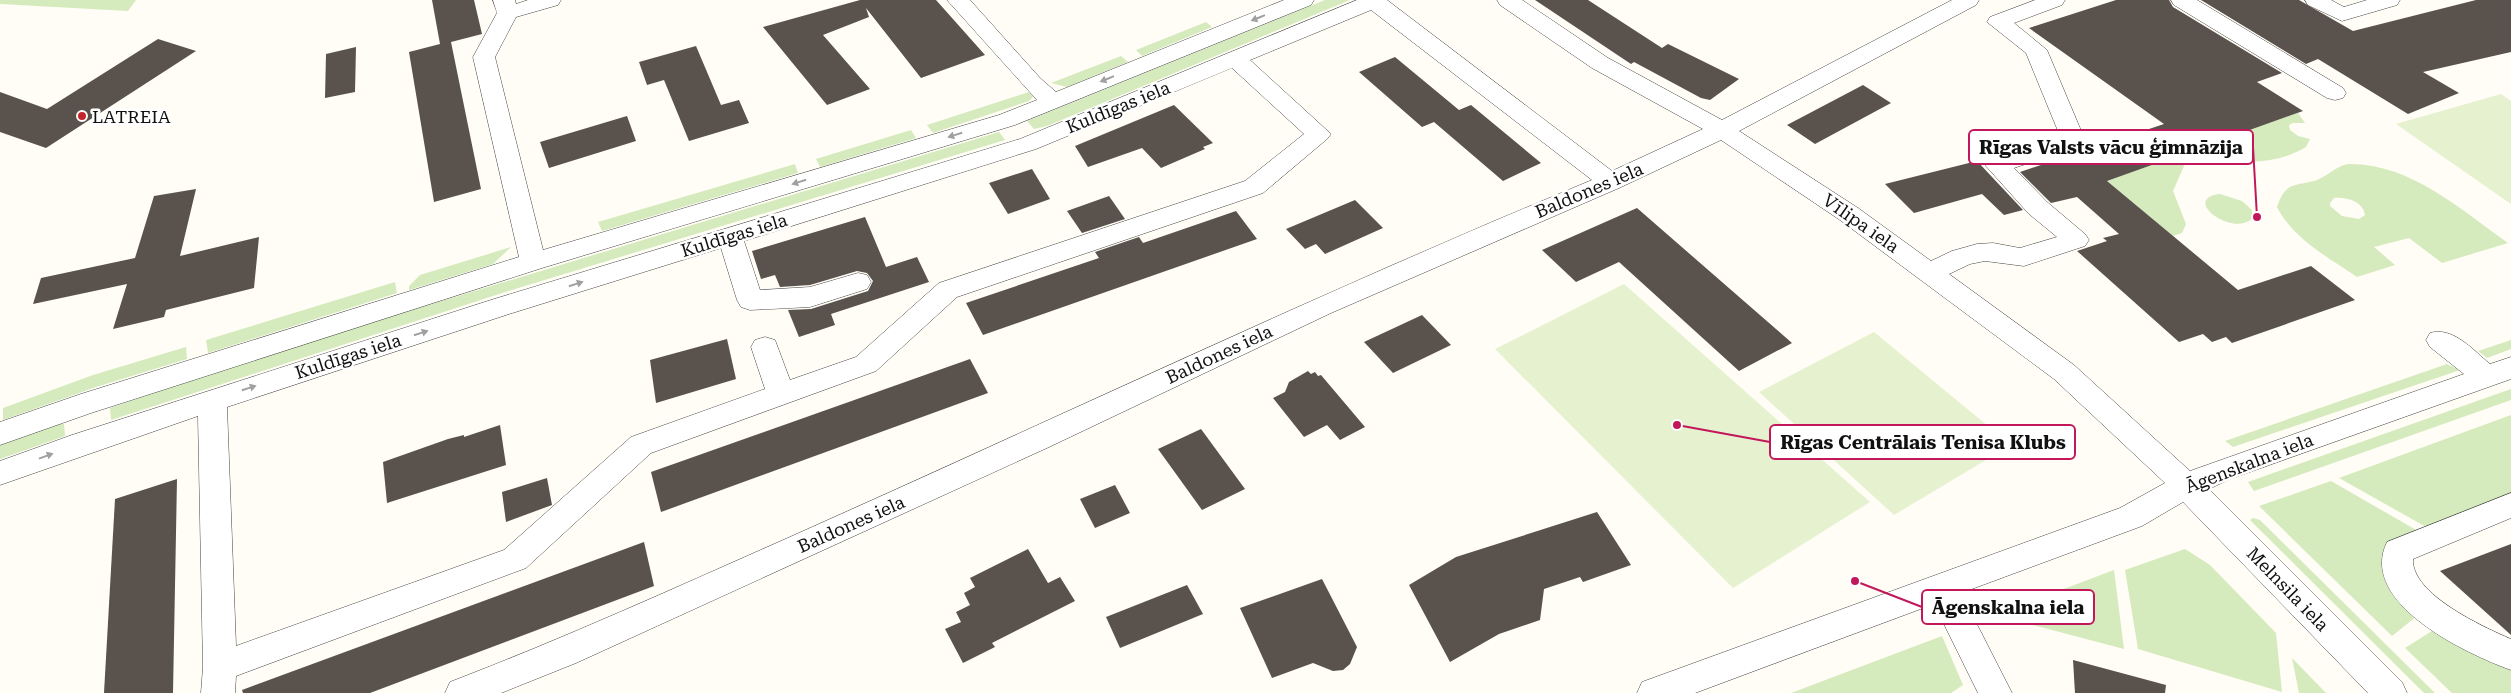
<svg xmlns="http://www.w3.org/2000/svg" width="2511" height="693" viewBox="0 0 2511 693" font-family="'Roboto Serif',serif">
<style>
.green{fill:#d5ebbd;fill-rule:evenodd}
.pitch{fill:#e6f2cf}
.building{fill:#5a524d}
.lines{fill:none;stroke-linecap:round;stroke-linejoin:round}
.minor-casing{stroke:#444;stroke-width:1}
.minor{fill:#fff;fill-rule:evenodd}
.oneway{fill:#a0a0a0}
.poi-dot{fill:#c4262e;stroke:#fff;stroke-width:2}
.labels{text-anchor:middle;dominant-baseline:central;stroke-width:5;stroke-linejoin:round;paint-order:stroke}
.street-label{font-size:18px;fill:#111;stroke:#fff}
.poi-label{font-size:18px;fill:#111;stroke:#fff;text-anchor:start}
.leader{fill:none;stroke:#c2185b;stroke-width:2}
.callout-dot{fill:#c2185b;stroke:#fff;stroke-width:2}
.callout{fill:#fff;stroke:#c2185b;stroke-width:2}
.callout-label{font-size:19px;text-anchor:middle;font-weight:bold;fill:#111}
</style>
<rect width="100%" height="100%" fill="#fffdf5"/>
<!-- green -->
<g class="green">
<polygon points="0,0 136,0 128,11 0,4"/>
<polygon points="1325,0 1350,0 1047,126 1034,129 1027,121"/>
<polygon points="1206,22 1212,27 1142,56 1136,50"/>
<polygon points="1121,56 1128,62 1067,87 1051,83"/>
<polygon points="1029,92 1033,97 1029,101 933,133 927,125"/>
<path d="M2298,113L2305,123H2293L2289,125L2290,130L2298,136L2310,139L2306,147C2275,166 2229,167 2197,147Z"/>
<polygon points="911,130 916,138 820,167 816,159"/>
<polygon points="999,132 1005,140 515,289 111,420 110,408 277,351"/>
<polygon points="2178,155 2184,166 2173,191 2186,224 2182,233 2173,236 2107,181"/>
<polygon points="795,164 798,173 602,231 598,222"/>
<path d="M2348,164C2410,163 2460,209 2508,243L2442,263L2409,238L2374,247L2395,265L2357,277C2328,257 2293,239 2277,207C2280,199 2282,192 2290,187C2298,183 2309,183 2317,180C2329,175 2335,167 2348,164ZM2334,198C2346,197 2363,201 2365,215L2359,219L2342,216L2330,206V203Z"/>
<path d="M2220,194L2242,201L2252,210V219C2230,237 2181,198 2220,194Z"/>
<polygon points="511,247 493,264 409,290 409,286 420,275"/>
<polygon points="395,282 397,293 208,353 206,340"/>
<polygon points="2511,340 2511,349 2487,358 2478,351"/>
<polygon points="186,347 187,359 96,387 3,420 3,408 93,375"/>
<polygon points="2447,364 2460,370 2233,447 2225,441"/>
<polygon points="2511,389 2511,400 2254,491 2248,482"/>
<polygon points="2511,415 2511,496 2428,528 2339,478"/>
<polygon points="58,424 64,424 65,436 0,459 0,445"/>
<polygon points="2331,481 2418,531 2389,542 2422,612 2392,636 2259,506"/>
<polygon points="2253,518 2260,520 2435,693 2424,693 2250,520"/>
<polygon points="2185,549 2210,565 2276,633 2282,692 2138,649 2125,570"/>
<polygon points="2114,570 2124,649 2025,623 2008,610"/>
<polygon points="2440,626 2511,661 2511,693 2452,693 2405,648"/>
<polygon points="1942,636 1963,685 1951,693 1791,693"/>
<polygon points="2292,658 2326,693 2299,693"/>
</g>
<!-- pitch -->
<g class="pitch">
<polygon points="2501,94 2511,101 2511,204 2396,124"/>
<polygon points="1624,284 1870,502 1733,588 1495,349"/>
<polygon points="1874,332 2011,445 1894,515 1759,392"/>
</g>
<!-- building -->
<g class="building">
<polygon points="432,0 474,0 482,34 451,42 481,189 434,202 409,52 440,44"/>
<polygon points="860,0 936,0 985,55 921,78 866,8 869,17 823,35 870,89 827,105 763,27"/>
<polygon points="1535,0 1588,0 1662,48 1668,44 1739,79 1710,100 1701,98 1634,62 1631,64"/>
<polygon points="2116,0 2169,0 2173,7 2282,73 2257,82 2303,111 2107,181 2238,290 2311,266 2355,300 2232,343 2226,337 2212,342 2203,334 2179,342 2077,251 2107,241 2103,238 2119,234 2077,197 2051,203 2020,172 2164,124 2029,28"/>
<polygon points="2201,0 2299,0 2353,31 2476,0 2511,0 2511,52 2423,72 2459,93 2408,114 2318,59 2306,64"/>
<polygon points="158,39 196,51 46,148 0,132 0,92 47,109"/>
<polygon points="696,46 721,105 739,100 749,123 689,141 664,80 647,85 639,62"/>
<polygon points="356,47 355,92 325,98 326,54"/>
<polygon points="1395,57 1459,110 1471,105 1541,163 1503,181 1434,122 1422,127 1359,72"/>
<polygon points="1863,85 1891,103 1815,144 1787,125"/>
<polygon points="1174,105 1213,143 1203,147 1205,149 1161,168 1142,148 1088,167 1075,146"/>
<polygon points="627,116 636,141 549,168 540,142"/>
<polygon points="1977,161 2023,210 2004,215 1982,194 1914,213 1885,184"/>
<polygon points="1032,169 1050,199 1008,214 989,183"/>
<polygon points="196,189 180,256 259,237 254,288 166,310 164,317 113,329 127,284 33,304 41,278 135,258 154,196"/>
<polygon points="1109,196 1125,219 1082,233 1067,211"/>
<polygon points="1355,200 1383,228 1325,254 1316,244 1305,249 1286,229"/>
<polygon points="1637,208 1792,343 1739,371 1619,262 1576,282 1542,250"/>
<polygon points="1236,211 1257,239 983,335 966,303 1099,258 1095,252 1139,237 1143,243"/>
<polygon points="865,217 886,267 917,257 929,282 831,314 835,325 799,337 788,310 811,309 868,291 873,281 867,273 857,271 810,285 780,287 775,275 761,279 752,251"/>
<polygon points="1422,315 1451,345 1393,373 1364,342"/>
<polygon points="727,339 736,379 656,403 650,360"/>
<polygon points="970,359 988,393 661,512 651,472"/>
<polygon points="1308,371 1311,374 1315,372 1318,376 1321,375 1365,427 1340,440 1327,425 1304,437 1273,398 1285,392 1289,382"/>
<polygon points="500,425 506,465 387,503 383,462 448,439 464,435 464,437"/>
<polygon points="1201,429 1245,489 1202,510 1158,449"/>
<polygon points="547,478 552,505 506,522 502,492"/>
<polygon points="177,479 173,693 104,693 115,499"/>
<polygon points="1115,485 1130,513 1095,528 1080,499"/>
<polygon points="1597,512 1631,565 1583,582 1580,577 1544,589 1540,620 1499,634 1450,662 1409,585 1456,557"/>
<polygon points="644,542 654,586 370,693 243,693 242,690"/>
<polygon points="2511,544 2511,635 2440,571"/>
<polygon points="1028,549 1048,583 1060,577 1075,601 992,643 995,647 963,663 945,629 961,622 956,612 970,605 964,593 975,587 970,578"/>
<polygon points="1322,579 1357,647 1350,664 1343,670 1333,671 1313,663 1272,678 1240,608"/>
<polygon points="1187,585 1203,614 1120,648 1106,617"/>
<polygon points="2073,660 2166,685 2165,693 2075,693"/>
</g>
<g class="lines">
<!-- minor casing -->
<g class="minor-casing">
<g id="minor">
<polygon points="493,0 515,0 516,4 528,0 561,0 558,5 516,17 495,57 543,250 999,115 1037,100 947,0 970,0 1040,78 1056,92 1284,0 1314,0 1311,5 1015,125 542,268 91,413 0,445 0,422 81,394 519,257 473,57 497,13"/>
<path d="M1357,0H1387L1612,171L1703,129L1592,68L1500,5L1497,0H1522L1608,58L1722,120L1952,0H1979L1976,5L1739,131L1858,208L1931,261L1952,251L1977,244L1993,243L2020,248L2057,237L2029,214L1985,165L1988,159L2060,136L2026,53L1987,22L1990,17L2035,0H2065L2062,5L2014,23L2047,50L2085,140L2081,145L2014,168L2047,202L2085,234L2089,240L2085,246L2024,266L1985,261L1970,264L1949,274L2074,365L2190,471L2464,374L2430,347L2426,340L2430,333C2453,326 2474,351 2490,364L2511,357V379L2230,479L2209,489L2402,682L2407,693H2368L2183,502L2142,526L1961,593L2012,693H1978L1934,604L1695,693H1637L1642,682L2120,508L2165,483L2054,379L1840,220L1721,140L1619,188L1331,313L1049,447L576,663L501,693H445L450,682C565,638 677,587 790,537C1057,418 1321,292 1592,180L1371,10L1250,60L1331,134L1327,139L1263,193L957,297L876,371L651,453L526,568L236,676L235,693H201L203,667L198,416L0,485V461L72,435L491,300L1020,139ZM1232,68L1304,134L1245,181L939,283L856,357L790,380L775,340L765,337L755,340L751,347L765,389L631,437L504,550L236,646L227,407L509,314L721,248L737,300L741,307L750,310L810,307L867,289L871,282L867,275L858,273L810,287L760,290L744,241L1036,149Z"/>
<polygon points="2171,0 2197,0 2343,88 2346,93 2343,98 2335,100 2327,98 2174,5"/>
<polygon points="2305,0 2331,0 2344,7 2367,0 2400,0 2397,5 2342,21 2308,5"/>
<path d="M2511,493V518L2413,559C2411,594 2483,627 2511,639V670C2467,654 2357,603 2387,542Z"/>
</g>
</g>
<!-- minor -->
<use href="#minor" class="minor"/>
</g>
<!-- one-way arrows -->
<defs><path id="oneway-solid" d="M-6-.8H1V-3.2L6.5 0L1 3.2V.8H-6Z" transform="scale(1.25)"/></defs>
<g class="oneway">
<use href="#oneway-solid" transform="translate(1258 18) rotate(158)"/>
<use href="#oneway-solid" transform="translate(1107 79) rotate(158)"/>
<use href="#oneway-solid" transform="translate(955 135) rotate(163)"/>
<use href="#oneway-solid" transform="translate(799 182) rotate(163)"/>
<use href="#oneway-solid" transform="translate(576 284) rotate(-17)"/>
<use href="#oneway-solid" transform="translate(421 333) rotate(-18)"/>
<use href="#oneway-solid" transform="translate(249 388) rotate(-18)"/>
<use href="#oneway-solid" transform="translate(46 456) rotate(-20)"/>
</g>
<!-- markers -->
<circle class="poi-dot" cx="82" cy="116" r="5"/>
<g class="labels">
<!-- street labels -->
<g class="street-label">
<text transform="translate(1118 107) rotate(-22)">Kuldīgas iela</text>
<text transform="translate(1589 190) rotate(-23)">Baldones iela</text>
<text transform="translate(1861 223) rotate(35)">Vīlipa iela</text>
<text transform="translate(734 235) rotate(-17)">Kuldīgas iela</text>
<text transform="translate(1219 354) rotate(-25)">Baldones iela</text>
<text transform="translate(348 356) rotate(-18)">Kuldīgas iela</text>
<text transform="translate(2249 463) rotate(-21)">Āgenskalna iela</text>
<text transform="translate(851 524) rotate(-24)">Baldones iela</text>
<text transform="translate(2288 589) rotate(46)">Melnsila iela</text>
</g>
<!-- poi labels -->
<g class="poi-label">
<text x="92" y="116">LATREIA</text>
</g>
</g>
<!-- callouts -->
<path class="leader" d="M2257 217L2253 147M1677 425L1770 442M1855 581L1922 607"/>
<g class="callout-dot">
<circle cx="2257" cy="217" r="5"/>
<circle cx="1677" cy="425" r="5"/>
<circle cx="1855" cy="581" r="5"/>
</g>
<g class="callout">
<rect x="1969" y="130" width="284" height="34" rx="5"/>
<rect x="1770" y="425" width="305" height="34" rx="5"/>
<rect x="1922" y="590" width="172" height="34" rx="5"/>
</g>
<g class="callout-label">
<text x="2111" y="154">Rīgas Valsts vācu ģimnāzija</text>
<text x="1923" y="449">Rīgas Centrālais Tenisa Klubs</text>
<text x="2008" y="614">Āgenskalna iela</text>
</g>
</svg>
